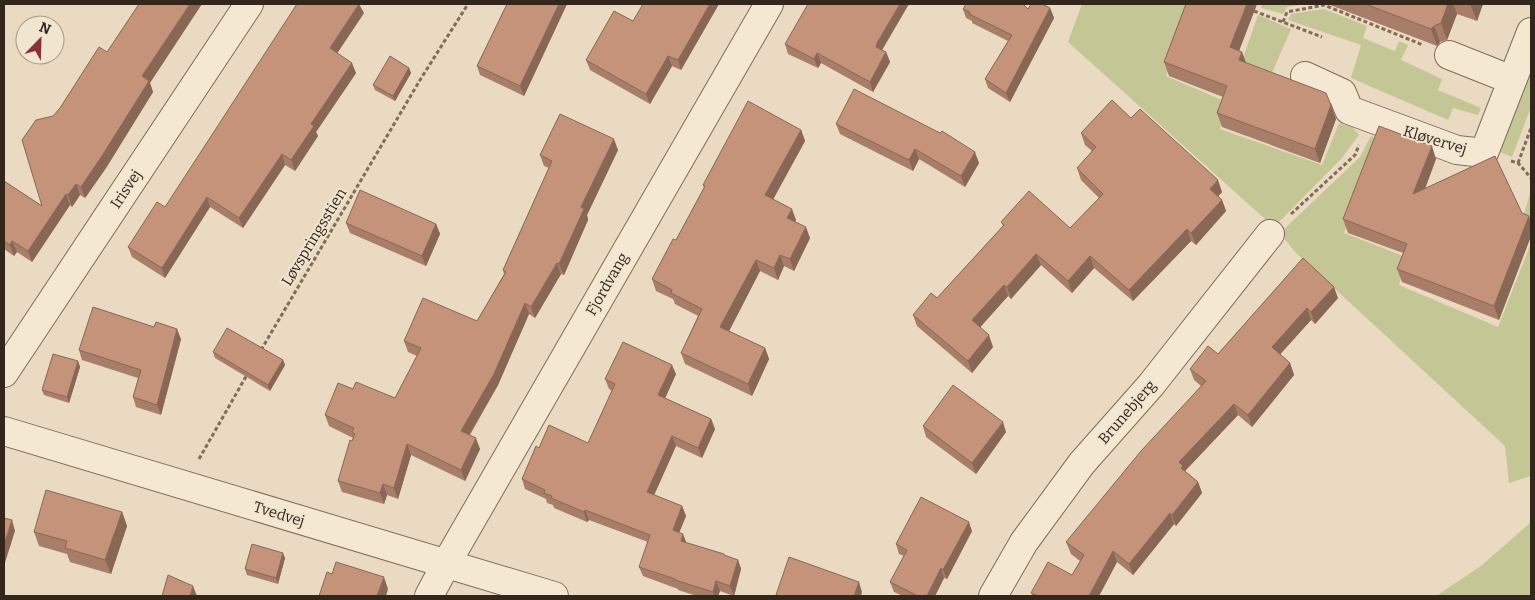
<svg xmlns="http://www.w3.org/2000/svg" width="1535" height="600" viewBox="0 0 1535 600" font-family="Bitter,serif">
<style>
.green{fill:#c4c696}
.lines{fill:none;stroke-linecap:round;stroke-linejoin:round}
.minor-casing{stroke:#816c5a;stroke-width:30}
.path{stroke:#816c5a;stroke-width:3;stroke-dasharray:4 2.5;stroke-linecap:butt}
.minor{stroke:#f5e8d3;stroke-width:28}
.wall{fill:#a97e69}
.shaded-wall{fill:#896755}
.building{fill:#c4937a;stroke:#896755}
.labels{text-anchor:middle;dominant-baseline:central;stroke-width:4;stroke-linejoin:round;paint-order:stroke}
.street-label{font-size:15px;fill:#32261d;stroke:#f1e5d0}
</style>
<rect width="100%" height="100%" fill="#e9dac1"/>
<!-- green -->
<g class="green">
<polygon points="1082,4 1192,4 1166,76 1229,103 1220,129 1322,165 1339,123 1352,127 1359,135 1342,158 1274,227 1068,42"/>
<polygon points="1262,4 1306,4 1287,7 1283,14 1261,8"/>
<polygon points="1324,9 1367,26 1363,38 1395,51 1399,41 1408,45 1401,60 1442,79 1438,90 1481,108 1478,115 1453,108 1448,120 1351,78 1361,45 1288,20 1291,14"/>
<polygon points="1258,15 1291,29 1272,73 1242,61"/>
<polygon points="1531,71 1531,107 1512,157 1500,152"/>
<polygon points="1371,136 1380,141 1344,233 1406,257 1399,285 1498,327 1531,243 1531,476 1509,483 1505,446 1295,252 1280,233 1360,157"/>
<polygon points="1530,194 1531,195 1531,223 1522,220"/>
<polygon points="1531,522 1531,596 1436,596 1481,566"/>
</g>
<g class="lines">
<!-- minor casing -->
<g class="minor-casing">
<g id="minor">
<polyline points="1449,55 1512,80"/>
<polyline points="1305,76 1342,93 1349,110 1457,150 1484,153 1531,32"/>
<polyline points="4,373 249,4"/>
<polyline points="4,431 554,596"/>
<polyline points="429,596 446,564 769,4"/>
<polyline points="993,596 1024,542 1082,463 1151,385 1270,234"/>
</g>
</g>
<!-- path -->
<g class="path">
<polyline points="1254,11 1322,37"/>
<polyline points="1283,22 1287,12 1324,5 1423,45"/>
<polyline points="1511,161 1518,163 1531,178"/>
<polyline points="1518,163 1531,128"/>
<polyline points="1291,214 1355,155 1359,145"/>
<polyline points="261,350 420,80 468,4"/>
<polyline points="199,459 248,373"/>
</g>
<!-- minor -->
<use href="#minor" class="minor"/>
</g>
<!-- wall -->
<g class="wall">
<polygon points="507,4 567,4 524,96 480,75 477,66"/>
<polygon points="719,4 681,70 672,66 650,104 590,70 586,60 633,21"/>
<polygon points="1186,4 1257,4 1239,51 1242,52 1246,63 1331,105 1336,119 1320,163 1222,127 1217,113 1223,97 1169,76 1164,62"/>
<polygon points="1330,4 1483,4 1477,21 1457,14 1447,40 1440,42 1437,46 1330,5"/>
<polygon points="1050,8 1054,18 1010,102 988,88 985,79 1008,41 972,23 972,21 966,18 963,9"/>
<polygon points="364,13 337,53 356,73 316,132 318,136 295,171 285,165 243,228 210,207 165,278 132,257 128,247 165,207"/>
<polygon points="785,44 882,50 886,52 890,62 873,92 821,63 818,68 788,54"/>
<polygon points="409,68 411,73 395,101 375,90 373,85"/>
<polygon points="150,83 153,92 106,168 85,198 80,195 72,207 70,205 32,262 17,252 14,256 4,249 4,181 42,206 53,116"/>
<polygon points="1131,118 1222,192 1218,196 1222,200 1226,211 1196,245 1191,241 1133,301 1094,268 1072,293 1041,265 1011,299 1008,296 980,327 993,347 972,373 917,326 913,315 937,298 1003,226 1001,222 1070,228 1099,198 1081,180 1077,168 1092,151 1085,145 1081,133"/>
<polygon points="836,124 979,163 965,187 919,159 913,171 840,134"/>
<polygon points="801,130 805,141 773,199 796,220 795,222 810,238 794,271 784,266 778,280 760,271 729,331 765,348 769,359 752,396 685,364 681,353 698,316 675,304 673,299 656,291 652,279 676,240 704,188 703,185"/>
<polygon points="618,150 587,215 588,220 564,275 561,274 535,318 529,314 498,385 470,435 480,449 465,481 411,455 398,499 387,495 384,504 342,492 338,481 353,438 329,426 325,415 353,389 395,398 417,356 408,352 404,341 477,321 504,274 503,270 549,168 544,166 540,155"/>
<polygon points="1436,159 1425,189 1522,213 1531,222 1531,236 1499,320 1402,282 1397,269 1403,253 1348,233 1343,219"/>
<polygon points="346,223 436,224 440,234 426,266 350,233"/>
<polygon points="1303,258 1338,298 1315,324 1311,320 1280,354 1290,363 1294,375 1252,427 1238,415 1185,471 1198,482 1202,493 1176,526 1174,524 1133,575 1117,562 1099,596 1033,596 1031,593 1072,575 1080,561 1071,554 1066,542 1201,386 1194,380 1190,369 1218,354"/>
<polygon points="154,327 181,339 161,415 136,407 133,397 138,378 82,360 79,350"/>
<polygon points="213,352 283,360 285,365 270,391 215,358"/>
<polygon points="78,361 80,367 69,403 44,395 42,390"/>
<polygon points="676,374 665,398 711,419 715,429 702,458 676,446 654,495 682,506 686,516 679,533 686,543 724,554 724,555 738,560 741,569 734,596 720,591 718,596 697,596 678,590 678,589 643,576 639,567 648,542 589,520 587,522 554,508 553,505 547,503 546,499 525,489 522,479 539,448 588,443 612,391 609,389 605,379"/>
<polygon points="923,426 1006,432 976,474 926,437"/>
<polygon points="122,512 127,526 111,574 70,562 67,554 39,546 34,532"/>
<polygon points="972,531 947,579 944,578 935,596 903,596 894,592 890,582 904,556 899,554 896,544"/>
<polygon points="285,558 278,584 247,575 245,569"/>
</g>
<!-- shaded-wall -->
<g class="shaded-wall">
<polygon points="190,4 202,4 150,83 153,92 106,168 85,198 81,187 142,76"/>
<polygon points="359,4 364,13 334,58 330,48"/>
<polygon points="559,4 567,4 524,96 520,86"/>
<polygon points="710,4 719,4 681,70 678,60"/>
<polygon points="900,4 909,4 881,52 876,47 877,43"/>
<polygon points="1247,4 1257,4 1235,61 1230,47"/>
<polygon points="1448,4 1453,4 1457,14 1447,40 1441,23"/>
<polygon points="1470,4 1483,4 1477,21"/>
<polygon points="1050,8 1054,18 1010,102 1006,93"/>
<polygon points="1434,26 1440,42 1437,46 1431,29"/>
<polygon points="886,52 890,62 873,92 870,82"/>
<polygon points="1242,52 1247,66 1239,60"/>
<polygon points="817,53 821,63 818,68 814,59"/>
<polygon points="668,56 672,66 650,104 646,94"/>
<polygon points="352,63 356,73 316,132 318,136 295,171 291,160 311,124"/>
<polygon points="409,68 411,73 395,101 393,96"/>
<polygon points="1331,105 1336,119 1320,163 1315,149"/>
<polygon points="801,130 805,141 769,207 765,195"/>
<polygon points="614,139 618,150 587,215 588,220 564,275 559,264 581,207"/>
<polygon points="1432,146 1436,159 1418,207 1413,194"/>
<polygon points="915,149 919,159 913,171 909,160"/>
<polygon points="975,152 979,163 965,187 961,176"/>
<polygon points="282,154 285,165 243,228 239,218"/>
<polygon points="1218,180 1222,192 1214,201 1210,189"/>
<polygon points="76,184 80,195 72,207 68,195"/>
<polygon points="66,194 70,205 32,262 28,251"/>
<polygon points="207,197 210,207 165,278 162,268"/>
<polygon points="1222,200 1226,211 1196,245 1191,233"/>
<polygon points="792,209 796,220 791,229 787,218"/>
<polygon points="1529,216 1531,222 1531,236 1499,320 1494,306"/>
<polygon points="436,224 440,234 426,266 422,256"/>
<polygon points="806,227 810,238 794,271 790,259"/>
<polygon points="1187,229 1191,241 1133,301 1129,290"/>
<polygon points="12,241 17,252 14,256 10,245"/>
<polygon points="1036,254 1041,265 1011,299 1007,287"/>
<polygon points="780,255 784,266 778,280 774,268"/>
<polygon points="1090,256 1094,268 1072,293 1068,281"/>
<polygon points="756,260 760,271 725,339 720,327"/>
<polygon points="557,263 561,274 535,318 531,307"/>
<polygon points="1004,285 1008,296 976,332 972,320"/>
<polygon points="1334,287 1338,298 1315,324 1311,312"/>
<polygon points="525,303 529,314 498,385 465,442 461,431"/>
<polygon points="1307,308 1311,320 1276,359 1272,347"/>
<polygon points="177,329 181,339 161,415 157,405"/>
<polygon points="989,335 993,347 972,373 968,361"/>
<polygon points="765,348 769,359 752,396 748,384"/>
<polygon points="283,360 285,365 270,391 268,385"/>
<polygon points="78,361 80,367 69,403 67,397"/>
<polygon points="1290,363 1294,375 1252,427 1248,415"/>
<polygon points="672,365 676,374 662,405 658,395"/>
<polygon points="1234,404 1238,415 1185,471 1185,480 1179,462"/>
<polygon points="711,419 715,429 702,458 698,448"/>
<polygon points="1003,422 1006,432 976,474 972,463"/>
<polygon points="672,436 676,446 651,502 647,492"/>
<polygon points="476,438 480,449 465,481 461,470"/>
<polygon points="407,444 411,455 398,499 394,488"/>
<polygon points="1198,482 1202,493 1176,526 1172,515"/>
<polygon points="383,484 387,495 384,504 380,493"/>
<polygon points="682,506 686,516 676,540 673,530"/>
<polygon points="585,510 589,520 587,522 584,512"/>
<polygon points="122,512 127,526 111,574 105,560"/>
<polygon points="1170,513 1174,524 1133,575 1129,564"/>
<polygon points="12,520 15,531 4,566 4,545"/>
<polygon points="969,522 972,531 947,579 943,570"/>
<polygon points="683,534 687,544 681,541"/>
<polygon points="1113,551 1117,562 1099,596 1089,596"/>
<polygon points="283,553 285,558 278,584 276,578"/>
<polygon points="738,560 741,569 734,596 730,586"/>
<polygon points="941,568 944,578 935,596 927,596"/>
<polygon points="384,577 388,589 386,596 377,596"/>
<polygon points="716,581 720,591 718,596 714,596 713,592"/>
<polygon points="859,582 862,592 861,596 854,596"/>
<polygon points="193,586 197,596 190,596"/>
</g>
<!-- building -->
<g class="building">
<polygon points="139,4 190,4 142,76 149,81 102,156 81,187 76,184 68,195 66,194 28,251 12,241 10,245 4,241 4,181 42,206 22,140 36,120 53,116 60,108 99,47 107,52"/>
<polygon points="297,4 359,4 330,48 352,63 311,124 314,126 291,160 282,154 239,218 207,197 162,268 128,247 157,202 165,207"/>
<polygon points="507,4 559,4 520,86 477,66"/>
<polygon points="643,4 710,4 678,60 668,56 646,94 586,60 614,11 633,21"/>
<polygon points="808,4 900,4 877,43 876,47 886,52 870,82 817,53 814,59 785,44"/>
<polygon points="966,4 1023,4 1028,9 1031,4 1042,4 1050,8 1006,93 985,79 1012,35 969,14 970,12 963,9"/>
<polygon points="1186,4 1247,4 1230,47 1242,52 1239,60 1326,93 1331,105 1315,149 1217,113 1227,86 1164,62"/>
<polygon points="1365,4 1448,4 1441,23 1434,26 1431,29"/>
<polygon points="390,56 409,68 393,96 373,85"/>
<polygon points="854,89 940,133 942,131 975,152 961,176 915,149 909,160 836,124"/>
<polygon points="1112,100 1131,118 1140,109 1218,180 1210,189 1222,200 1191,233 1187,229 1129,290 1090,256 1068,281 1036,254 1007,287 1004,285 972,320 989,335 968,361 913,315 931,293 937,298 1004,225 1001,222 1029,191 1070,228 1103,194 1077,168 1096,147 1081,133"/>
<polygon points="748,101 801,130 765,195 792,209 787,218 806,227 790,259 780,255 774,268 756,260 720,327 765,348 748,384 681,353 702,309 671,293 672,290 652,279 673,239 676,240 705,186 703,185"/>
<polygon points="560,114 614,139 581,207 584,209 559,264 557,263 531,307 525,303 494,374 461,431 476,438 461,470 407,444 394,488 383,484 380,493 338,481 350,440 352,441 355,434 352,432 354,428 325,415 338,383 353,389 356,382 395,398 421,348 404,341 423,298 477,321 506,272 503,270 552,161 540,155"/>
<polygon points="1379,126 1432,146 1413,194 1495,156 1522,213 1529,216 1494,306 1397,269 1407,244 1343,219"/>
<polygon points="360,190 436,224 422,256 346,223"/>
<polygon points="1303,258 1334,287 1311,312 1307,308 1272,347 1290,363 1248,415 1234,404 1179,462 1183,466 1181,468 1198,482 1172,515 1170,513 1129,564 1113,551 1089,596 1038,596 1031,593 1048,562 1072,575 1084,555 1066,542 1141,451 1206,381 1190,369 1208,346 1218,354"/>
<polygon points="93,307 154,327 156,322 177,329 157,405 133,397 141,370 79,350"/>
<polygon points="227,328 283,360 268,385 213,352"/>
<polygon points="623,342 672,365 658,395 711,419 698,448 672,436 647,492 682,506 673,530 683,534 681,541 724,554 724,555 738,560 730,586 716,581 713,592 675,580 675,579 639,567 650,535 585,510 584,512 551,498 552,496 544,493 545,490 522,479 536,446 539,448 549,425 588,443 615,384 605,379"/>
<polygon points="53,354 78,361 67,397 42,390"/>
<polygon points="953,385 1003,422 972,463 923,426"/>
<polygon points="46,490 122,512 105,560 65,548 67,541 34,532"/>
<polygon points="921,497 969,522 943,570 941,568 927,596 918,596 890,582 907,550 896,544"/>
<polygon points="4,518 12,520 4,545"/>
<polygon points="252,544 283,553 276,578 245,569"/>
<polygon points="789,557 859,582 854,596 780,596 776,595"/>
<polygon points="336,562 384,577 377,596 319,596 327,572 332,574"/>
<polygon points="168,575 193,586 190,596 162,596"/>
</g>
<g class="labels">
<!-- street labels -->
<g class="street-label">
<text transform="translate(1435 140) rotate(17)">Kløvervej</text>
<text transform="translate(126 189) rotate(-56)">Irisvej</text>
<text transform="translate(314 237) rotate(-59)">Løvspringsstien</text>
<text transform="translate(607 284) rotate(-60)">Fjordvang</text>
<text transform="translate(1127 412) rotate(-49)">Brunebjerg</text>
<text transform="translate(279 514) rotate(17)">Tvedvej</text>
</g>
</g>
<!-- border -->
<rect width="1535" height="600" fill="none" stroke="#32261d" stroke-width="10"/>
<!-- north arrow -->
<g transform="translate(40 40) rotate(23)"><circle r="24" fill="#f1e5d0" stroke="#a59988"/>
<path d="M0-4L9 19L0 12L-9 19Z" fill="#8a3038"/>
<text y="-8" font-size="14" font-weight="bold" text-anchor="middle" fill="#32261d">N</text>
</g>
</svg>
